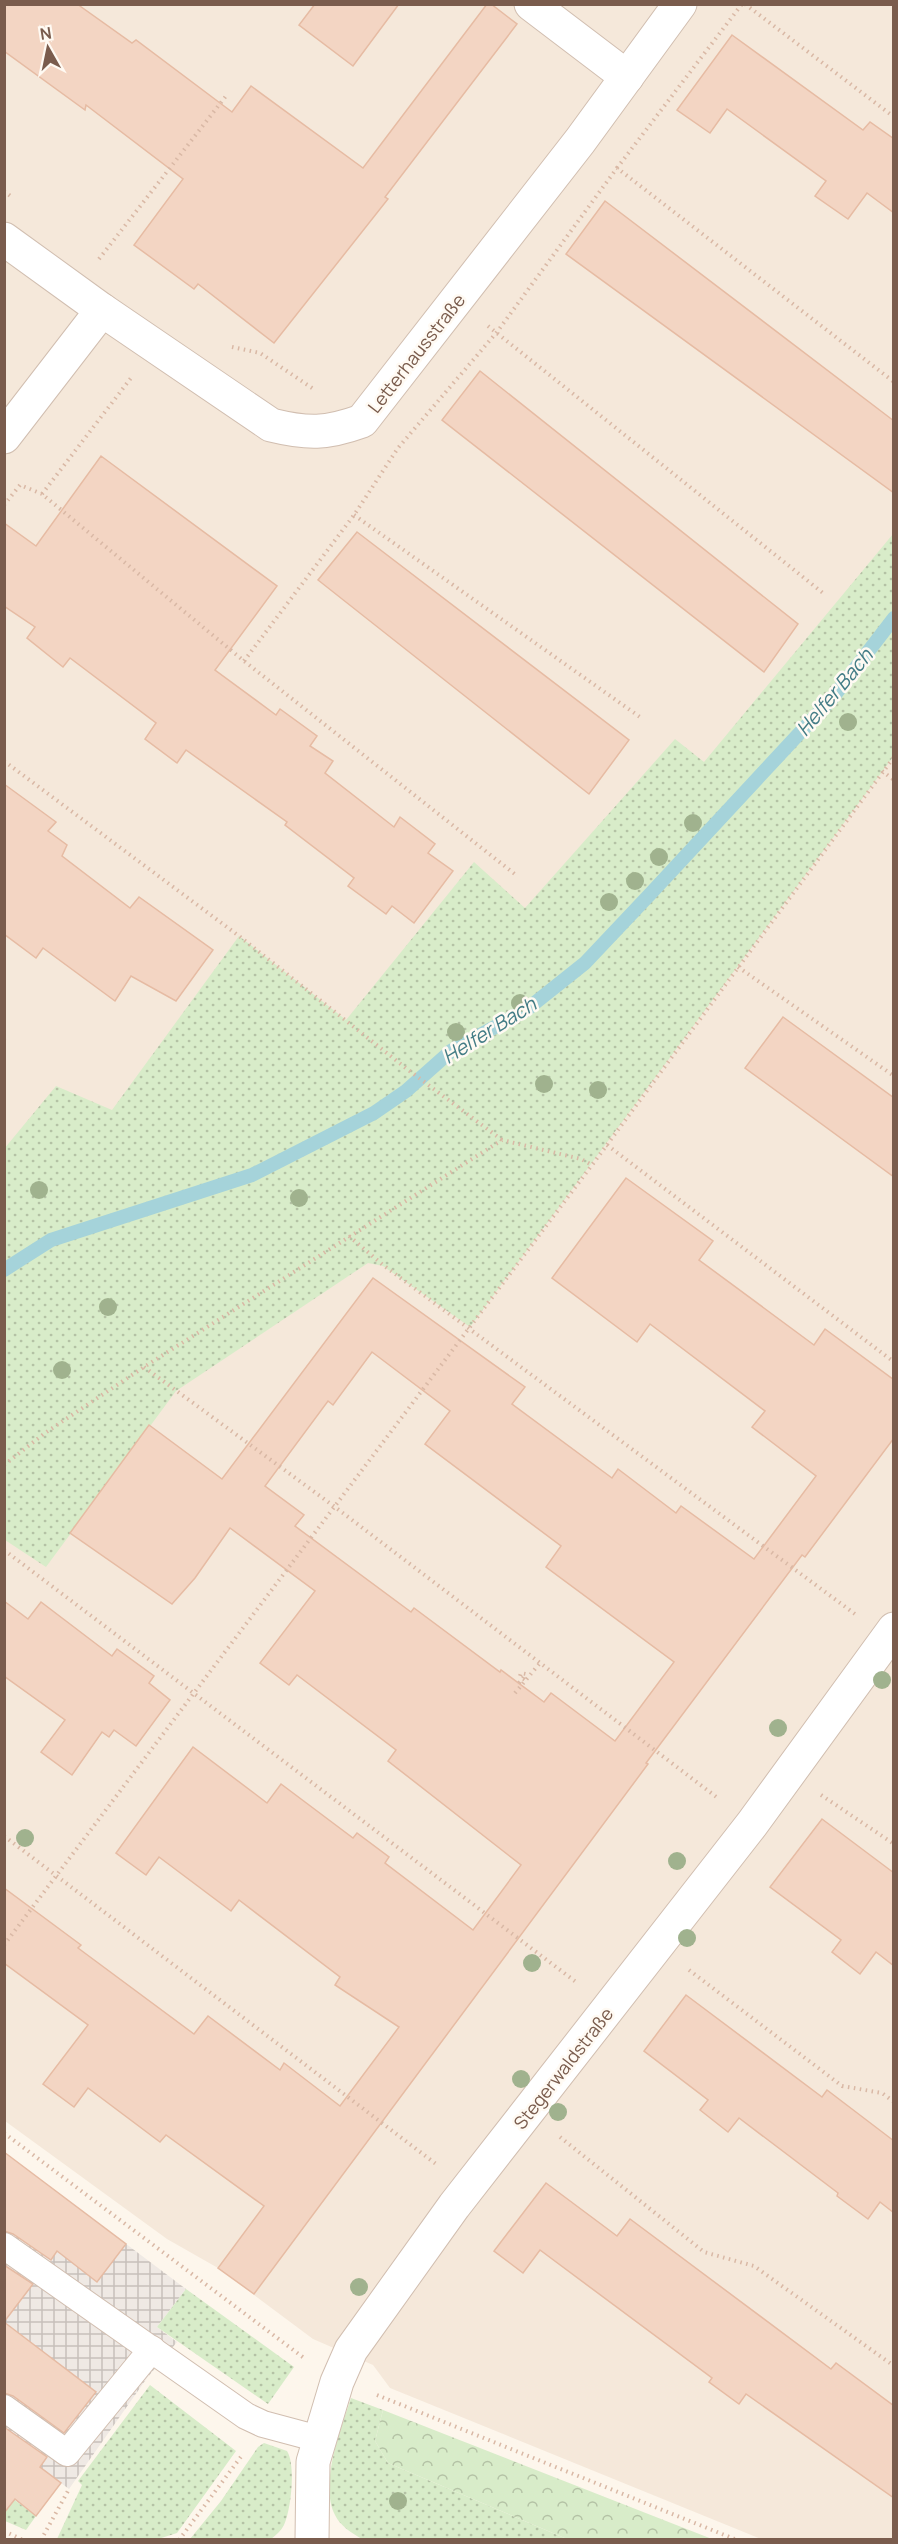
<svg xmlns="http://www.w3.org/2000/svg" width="898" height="2544" viewBox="0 0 898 2544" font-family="Manrope,sans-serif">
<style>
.residential{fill:#f5e8da}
.industrial{fill:url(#industrial-grid)}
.grass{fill:url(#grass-dots)}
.forest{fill:url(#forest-crowns)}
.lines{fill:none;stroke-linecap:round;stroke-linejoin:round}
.stream{stroke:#a5d3da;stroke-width:14}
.building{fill:#f3d5c3;stroke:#e6bba3;stroke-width:1.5;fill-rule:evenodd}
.service-casing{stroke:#d1beb0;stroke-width:28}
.minor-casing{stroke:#d1beb0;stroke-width:35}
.path{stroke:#d9b8a5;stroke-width:4;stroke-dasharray:1.5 4.5;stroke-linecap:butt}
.service{stroke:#fff;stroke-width:26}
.minor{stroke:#fff;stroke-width:33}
.tree{fill:#a0b28e}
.labels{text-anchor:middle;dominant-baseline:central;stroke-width:5;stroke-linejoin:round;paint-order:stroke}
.street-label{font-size:18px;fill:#7a5c4d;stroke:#fffaf3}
.water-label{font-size:20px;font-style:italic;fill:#437c86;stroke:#fffaf3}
</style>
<defs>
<pattern id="industrial-grid" width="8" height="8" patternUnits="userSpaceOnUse" patternTransform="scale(1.5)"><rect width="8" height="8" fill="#efe9e4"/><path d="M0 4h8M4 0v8" fill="none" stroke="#c7c0bb"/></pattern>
<pattern id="grass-dots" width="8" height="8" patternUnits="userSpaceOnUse" patternTransform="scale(1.5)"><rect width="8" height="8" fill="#d8ecc9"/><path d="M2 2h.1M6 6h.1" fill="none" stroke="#b4c2a5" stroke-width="1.8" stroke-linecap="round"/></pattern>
<pattern id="forest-crowns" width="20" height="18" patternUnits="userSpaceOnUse" patternTransform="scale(1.5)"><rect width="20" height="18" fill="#d8ecc9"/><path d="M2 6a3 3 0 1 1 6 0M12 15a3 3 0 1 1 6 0" fill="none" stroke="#b4c2a5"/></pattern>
</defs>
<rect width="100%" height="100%" fill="#fdf6ec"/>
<!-- residential -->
<polygon class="residential" points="5,5 893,5 893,2539 761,2539 390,2388 373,2365 313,2339 218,2268 167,2239 5,2121"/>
<!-- industrial -->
<polygon class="industrial" points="4,2152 186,2289 157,2327 177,2342 147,2378 69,2489 61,2483 36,2516 5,2492"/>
<!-- grass -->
<g class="grass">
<polygon points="893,534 893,757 470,1327 383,1266 368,1263 176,1391 46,1567 5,1540 4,1149 56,1086 112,1110 239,936 346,1020 474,862 525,908 675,739 704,762"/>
<polygon points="186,2289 294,2367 268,2404 157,2327"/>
<polygon points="150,2385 236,2451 177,2533 155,2540 57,2539 82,2485 78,2481"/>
<path d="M351,2398L383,2410L375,2441L388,2463L567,2539H362C352,2533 340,2526 335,2515C319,2484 341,2429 351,2398Z"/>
<path d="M264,2443L287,2451C296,2465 291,2510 284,2525C281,2531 276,2535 271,2539H190L221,2501L258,2447Z"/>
<polygon points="4,2492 36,2516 26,2530 5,2521"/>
</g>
<!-- forest -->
<polygon class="forest" points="383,2410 712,2539 567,2539 388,2463 375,2441"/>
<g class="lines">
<!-- stream -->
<polyline class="stream" points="4,1270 51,1240 252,1175 374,1113 406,1091 451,1051 526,1010 585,963 653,891 834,696 894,618"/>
</g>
<!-- building -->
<g class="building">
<polygon points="4,4 77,4 132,43 136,40 232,112 251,86 363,168 487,4 491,4 517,24 385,197 388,199 274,343 198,284 194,289 134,245 183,179 86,105 85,110 4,51"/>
<polygon points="315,4 399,4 353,66 299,25"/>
<polygon points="732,35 863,130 870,122 894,139 894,213 867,193 848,219 815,196 826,181 727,109 710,133 677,110"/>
<polygon points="605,201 894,421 894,493 566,254"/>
<polygon points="480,371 798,624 764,672 442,420"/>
<polygon points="101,456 277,586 215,670 276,715 280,709 317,736 310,746 333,761 325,773 394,827 400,817 435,844 428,853 453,871 414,923 392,906 386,914 348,886 354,878 285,825 287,822 186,750 177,763 145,739 156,723 70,658 63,667 27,638 35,627 4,606 4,523 36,546"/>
<polygon points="357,532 629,740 589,794 318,580"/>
<polygon points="4,784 56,822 48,831 67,845 62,856 130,908 139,897 213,950 176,1001 131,976 115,1001 43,948 36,958 4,934"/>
<polygon points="783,1017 894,1098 894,1177 745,1068"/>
<path d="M626,1178L713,1241L699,1260L814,1345L825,1329L894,1380V1438L805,1557L802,1555L646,1763L648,1764L254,2294L218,2268L264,2206L166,2135L160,2142L88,2088L74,2107L43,2084L88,2025L4,1963V1888L81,1945L78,1948L194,2034L208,2016L280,2070L284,2063L340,2106L399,2027L335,1985L340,1977L239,1900L231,1911L159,1857L146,1875L116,1853L193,1747L267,1803L281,1784L353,1838L357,1833L389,1857L385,1863L473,1930L521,1865L388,1761L396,1750L297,1675L289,1685L260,1663L315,1591L230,1528L195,1578L172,1604L70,1533L149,1425L222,1479L373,1278L525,1387L512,1404L612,1478L618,1469L676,1513L681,1506L754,1559L816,1476L752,1427L765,1411L650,1324L637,1342L552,1278ZM372,1352L450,1411L425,1444L561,1546L546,1567L674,1662L615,1741L551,1693L544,1702L501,1670L500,1672L414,1608L411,1612L295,1526L304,1515L265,1486L328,1401L333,1405Z"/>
<polygon points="4,1601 28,1619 41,1602 112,1656 117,1649 154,1676 149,1683 170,1700 136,1746 114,1730 109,1737 102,1732 72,1775 41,1752 65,1720 4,1676"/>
<polygon points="822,1819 894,1873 894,1966 876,1952 860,1974 832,1952 841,1940 770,1887"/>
<polygon points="686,1995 822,2097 827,2090 894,2141 894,2213 880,2202 868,2219 837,2196 838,2193 739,2118 728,2132 700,2110 708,2100 644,2051"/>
<polygon points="4,2152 126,2244 97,2282 57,2251 51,2260 13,2234 4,2231"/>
<polygon points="546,2183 617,2236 630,2219 831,2369 836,2363 894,2406 894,2498 746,2394 739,2404 709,2382 712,2378 540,2250 523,2273 494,2251"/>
<polygon points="4,2265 33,2284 4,2322"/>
<polygon points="4,2322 96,2392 64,2433 13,2396 4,2393"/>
<polygon points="4,2427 47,2457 40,2467 61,2483 36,2516 15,2499 4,2513"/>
</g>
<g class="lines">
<!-- service casing -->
<g class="service-casing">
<g id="service">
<polyline points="4,2246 246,2416 263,2424 319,2439"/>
<polyline points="4,2408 67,2453 152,2349"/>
</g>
</g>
<!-- minor casing -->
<g class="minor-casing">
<g id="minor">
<polyline points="531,4 627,77"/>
<polyline points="4,239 102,310 4,437"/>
<path d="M102,310L271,425C308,434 326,434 362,421L580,141L680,4"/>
<polyline points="312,2540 313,2462 337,2382 351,2350 454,2206 752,1824 894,1629"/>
</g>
</g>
<!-- path -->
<g class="path">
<polyline points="745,4 894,117"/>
<polyline points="617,168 742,4"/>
<polyline points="4,191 13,198"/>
<polyline points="99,259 226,96"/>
<polyline points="488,326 823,593"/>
<polyline points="232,347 260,353 315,390"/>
<polyline points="42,494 131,378"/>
<polyline points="4,505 20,485 42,494 244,661 516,875"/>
<polyline points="354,515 640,717"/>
<polyline points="244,661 354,515 398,448 497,332 617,168 894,382"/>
<polyline points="4,761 239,936 407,1069 502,1140"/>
<polyline points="882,771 894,780"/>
<polyline points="738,967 894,1076"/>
<polyline points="4,1040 6,1041"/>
<polyline points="607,1145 894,1362"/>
<polyline points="349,1236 383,1265 855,1614"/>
<polyline points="144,1367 335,1507 719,1799"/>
<polyline points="4,1465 45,1433 144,1367 502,1140 581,1159 592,1165 894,757"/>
<polyline points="4,1550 576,1982"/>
<polyline points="519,1683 526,1674 521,1673 520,1676 525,1680"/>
<polyline points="515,1693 540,1663"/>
<polyline points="821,1795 894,1844"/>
<polyline points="4,1836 436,2164"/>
<polyline points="4,1945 592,1165"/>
<polyline points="689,1970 842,2086 882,2093 894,2102"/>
<polyline points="4,2133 304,2358"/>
<polyline points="560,2137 704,2252 754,2266 894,2366"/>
<polyline points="377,2395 737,2540"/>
<polyline points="4,2531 23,2540"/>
<polyline points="41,2540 69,2489"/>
<polyline points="179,2540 243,2454"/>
</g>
<!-- service -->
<use href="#service" class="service"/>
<!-- minor -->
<use href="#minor" class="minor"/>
</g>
<!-- trees -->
<g class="tree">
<circle cx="848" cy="722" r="9"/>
<circle cx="693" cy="823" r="9"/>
<circle cx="659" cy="857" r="9"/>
<circle cx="635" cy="881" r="9"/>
<circle cx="609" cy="902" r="9"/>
<circle cx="520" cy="1003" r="9"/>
<circle cx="456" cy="1032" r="9"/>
<circle cx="544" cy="1084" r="9"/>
<circle cx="598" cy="1090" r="9"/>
<circle cx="39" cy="1190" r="9"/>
<circle cx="299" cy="1198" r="9"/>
<circle cx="108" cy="1307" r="9"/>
<circle cx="62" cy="1370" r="9"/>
<circle cx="882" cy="1680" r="9"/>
<circle cx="778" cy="1728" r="9"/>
<circle cx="25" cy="1838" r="9"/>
<circle cx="677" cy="1861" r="9"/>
<circle cx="687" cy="1938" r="9"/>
<circle cx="532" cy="1963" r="9"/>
<circle cx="521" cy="2079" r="9"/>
<circle cx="558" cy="2112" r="9"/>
<circle cx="359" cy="2287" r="9"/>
<circle cx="398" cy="2501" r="9"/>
</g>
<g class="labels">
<!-- street labels -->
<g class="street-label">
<text transform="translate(416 353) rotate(-52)">Letterhausstraße</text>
<text transform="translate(563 2068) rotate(-52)">Stegerwaldstraße</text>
</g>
<!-- water labels -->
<g class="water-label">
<text transform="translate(834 692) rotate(-50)">Helfer Bach</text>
<text transform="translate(489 1030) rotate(-32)">Helfer Bach</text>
</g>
</g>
<!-- border -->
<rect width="898" height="2544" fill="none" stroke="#7a5c4d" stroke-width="12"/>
<!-- north arrow -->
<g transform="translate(48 48) rotate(351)" stroke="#fffaf3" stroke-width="4.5" paint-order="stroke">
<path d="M0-4.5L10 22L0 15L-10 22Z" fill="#7a5c4d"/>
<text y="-9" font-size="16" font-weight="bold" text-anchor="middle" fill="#7a5c4d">N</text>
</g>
</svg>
